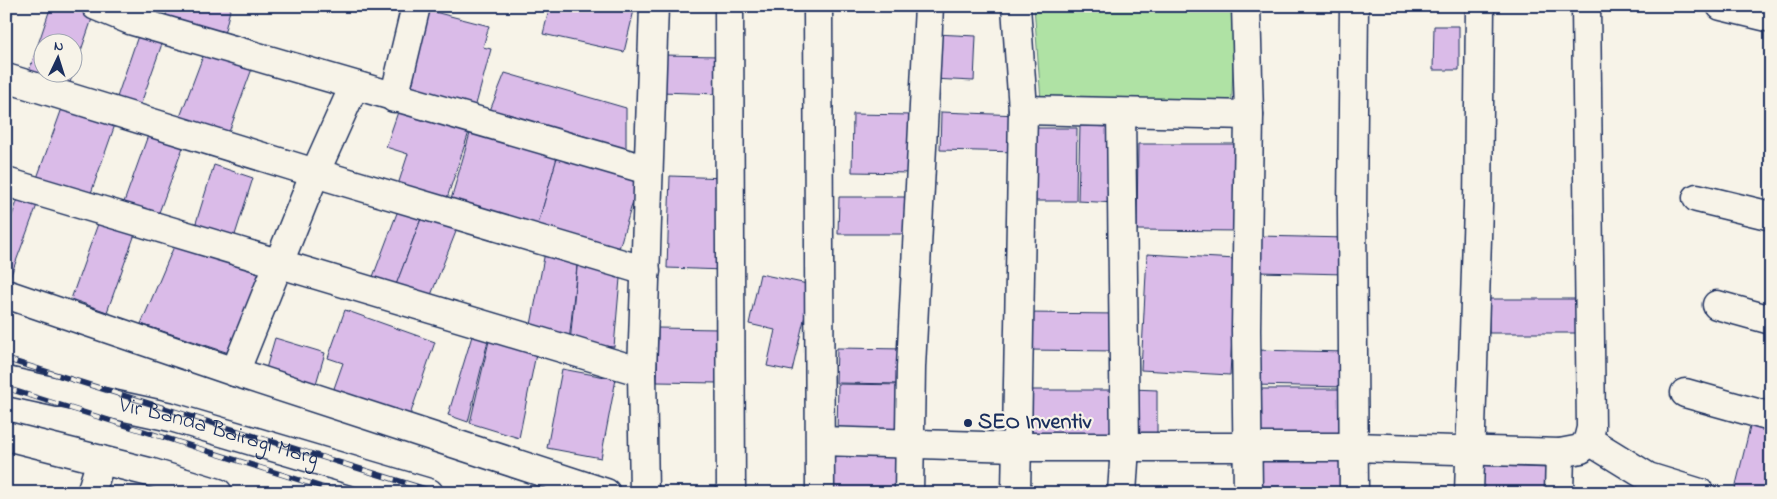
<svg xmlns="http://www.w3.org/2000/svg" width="1777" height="499" viewBox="0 0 1777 499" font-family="'Indie Flower',sans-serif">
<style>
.green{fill:#afe2a4;stroke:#658881}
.building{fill:#dabbe8;stroke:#1b2f5e;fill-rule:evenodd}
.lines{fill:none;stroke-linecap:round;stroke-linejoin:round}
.street-casing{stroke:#1b2f5e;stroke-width:31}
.secondary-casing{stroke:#1b2f5e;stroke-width:31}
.street{stroke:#f7f3e8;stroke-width:28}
.secondary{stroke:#f7f3e8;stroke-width:28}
.rail-casing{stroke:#1b2f5e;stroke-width:5.5}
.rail{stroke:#f7f3e8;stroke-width:4;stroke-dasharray:11;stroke-linecap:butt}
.poi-dot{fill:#1b2f5e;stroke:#f7f3e8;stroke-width:2}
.labels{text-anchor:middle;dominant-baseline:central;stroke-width:4.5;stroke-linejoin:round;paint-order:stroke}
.poi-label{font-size:22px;font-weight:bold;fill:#1b2f5e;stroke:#f7f3e8;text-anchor:start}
.street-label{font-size:22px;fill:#1b2f5e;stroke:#f7f3e8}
</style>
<rect width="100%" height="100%" fill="#f7f3e8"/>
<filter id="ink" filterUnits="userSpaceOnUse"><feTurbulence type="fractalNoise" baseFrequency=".02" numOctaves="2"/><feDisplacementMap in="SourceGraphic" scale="10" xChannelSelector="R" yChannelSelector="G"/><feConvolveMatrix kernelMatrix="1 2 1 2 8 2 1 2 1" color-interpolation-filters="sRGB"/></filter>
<g filter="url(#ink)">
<!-- green -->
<polygon class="green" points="1034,6 1235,6 1231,123 1041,101"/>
<!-- building -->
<g class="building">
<path d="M51,6H75L94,13L67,91L27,77ZM42,42H72V72H42Z"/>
<polygon points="121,6 147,6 146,12"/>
<polygon points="168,6 231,6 223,38 164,23"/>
<polygon points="550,6 635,6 624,52 543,34"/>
<polygon points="419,8 489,26 483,47 491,49 475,108 398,88"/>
<polygon points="6,10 13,14 6,26"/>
<polygon points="1434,26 1459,26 1459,70 1433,70"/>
<polygon points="140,30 164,38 137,115 114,106"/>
<polygon points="935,34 976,36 974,81 932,79"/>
<polygon points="206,48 253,66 225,143 177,125"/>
<polygon points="662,55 720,56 719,94 661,92"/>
<polygon points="505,73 626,108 626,153 489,113"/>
<polygon points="65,100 117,119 90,196 37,178"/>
<polygon points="400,106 470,129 443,210 395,194 408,154 386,147"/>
<polygon points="941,112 1019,115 1018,152 940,150"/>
<polygon points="853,114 912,115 911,173 852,172"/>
<polygon points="1080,126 1118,127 1116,203 1078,201"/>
<polygon points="151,127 186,139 157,218 123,205"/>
<polygon points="1027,128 1077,128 1076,201 1025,201"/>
<polygon points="471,130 558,155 535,235 448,210"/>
<polygon points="1138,144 1241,144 1240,231 1137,230"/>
<polygon points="558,154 640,177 616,259 535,235"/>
<polygon points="214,165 253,178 234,238 195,226"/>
<polygon points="670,176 727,178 724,270 667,268"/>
<polygon points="839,197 909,197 909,234 838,234"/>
<polygon points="18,199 37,205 8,283 6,283 6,232"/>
<polygon points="400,205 423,213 394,291 371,282"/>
<polygon points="424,211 459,224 431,295 394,290"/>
<polygon points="99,221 135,234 107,312 71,299"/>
<polygon points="1258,236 1347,238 1346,274 1257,272"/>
<polygon points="175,244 272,275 238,356 141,324"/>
<polygon points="546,247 578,256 569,342 530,330"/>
<polygon points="1147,254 1236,259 1230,375 1141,370"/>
<polygon points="578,257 621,267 614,347 570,343"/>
<polygon points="760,274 812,285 792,371 767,366 775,330 749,324"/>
<polygon points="1489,299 1586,299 1585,333 1489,333"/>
<polygon points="345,310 435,342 408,421 332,394 343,363 328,358"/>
<polygon points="1027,313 1118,314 1118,351 1027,350"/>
<polygon points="658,328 719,329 718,383 657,382"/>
<polygon points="472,336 488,341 468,422 448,415"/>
<polygon points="275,338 325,353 315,387 265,372"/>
<polygon points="489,341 536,354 519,438 470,423"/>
<polygon points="837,348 906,349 905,384 836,383"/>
<polygon points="1254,350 1347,352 1347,387 1254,385"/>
<polygon points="562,369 616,379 601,458 547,448"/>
<polygon points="838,384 908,385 908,433 837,433"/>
<polygon points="1131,389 1157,390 1157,436 1130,436"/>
<rect x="1258" y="389" width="85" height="50"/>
<rect x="1032" y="390" width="88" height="50"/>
<polygon points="1751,423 1771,427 1771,493 1734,493"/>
<polygon points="835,448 907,451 906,493 833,493"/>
<rect x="1257" y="456" width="92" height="37"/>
<polygon points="1472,465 1548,468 1547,493 1471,493"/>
</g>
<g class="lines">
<!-- street casing -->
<g class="street-casing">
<g id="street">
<polyline points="96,6 130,20 648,170"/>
<polyline points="729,6 731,493"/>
<polyline points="818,6 820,493"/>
<polyline points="1016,6 1023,110 1016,493"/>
<polyline points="1246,6 1249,115 1246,330 1248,493"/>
<polyline points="1721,6 1771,18"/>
<polyline points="6,78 315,173 646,271"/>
<polyline points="394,98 416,6"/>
<polyline points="1023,110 1249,115"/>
<polyline points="1121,113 1125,447 1122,493"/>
<polyline points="6,182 642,372"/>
<polyline points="1697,198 1771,216"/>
<polyline points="6,294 235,372 606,493"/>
<polyline points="1717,305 1771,320"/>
<polyline points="235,372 315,173 354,86"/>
<polyline points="1685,393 1771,417"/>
<polyline points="1588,440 1648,477 1700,493"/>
<polyline points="821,441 1016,447 1353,447 1560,453 1581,449 1588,440 1591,428 1586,6"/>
<polyline points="91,493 101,460"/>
<polyline points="644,493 642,372 654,6"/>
<polyline points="909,493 911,367 929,6"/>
<polyline points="1354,493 1352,211 1354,6"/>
<polyline points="1469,493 1478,206 1480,6"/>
<polyline points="1559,493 1560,453"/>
</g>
</g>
<!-- secondary casing -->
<g class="secondary-casing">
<g id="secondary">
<path id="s1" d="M6,381L171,417L429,493"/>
<polyline points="6,436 149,472 218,493"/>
</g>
</g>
<!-- street -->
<use href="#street" class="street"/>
<!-- secondary -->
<use href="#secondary" class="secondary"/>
<!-- rail casing -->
<g class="rail-casing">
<g id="rail">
<polyline points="6,359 438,493"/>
<polyline points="6,388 341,493"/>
</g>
</g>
<!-- rail -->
<use href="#rail" class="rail"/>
</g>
</g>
<!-- markers -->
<circle class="poi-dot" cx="968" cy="423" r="5"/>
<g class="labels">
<!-- poi labels -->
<g class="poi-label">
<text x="978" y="423">SEO Inventiv</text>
</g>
<!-- street labels -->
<g class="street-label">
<text stroke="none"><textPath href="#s1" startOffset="219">Vir Banda Bairagi Marg</textPath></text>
</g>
</g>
<!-- margin -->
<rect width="1777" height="499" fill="none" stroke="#f7f3e8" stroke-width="25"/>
<rect x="12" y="12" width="1752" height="474" fill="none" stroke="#1b2f5e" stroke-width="2" filter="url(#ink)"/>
<!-- north arrow -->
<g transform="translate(58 58) rotate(4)"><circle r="24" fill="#f7f3e8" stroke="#9fa5b1"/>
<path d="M0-4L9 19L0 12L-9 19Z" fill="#1b2f5e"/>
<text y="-8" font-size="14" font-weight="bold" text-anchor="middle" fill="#1b2f5e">N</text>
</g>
</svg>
